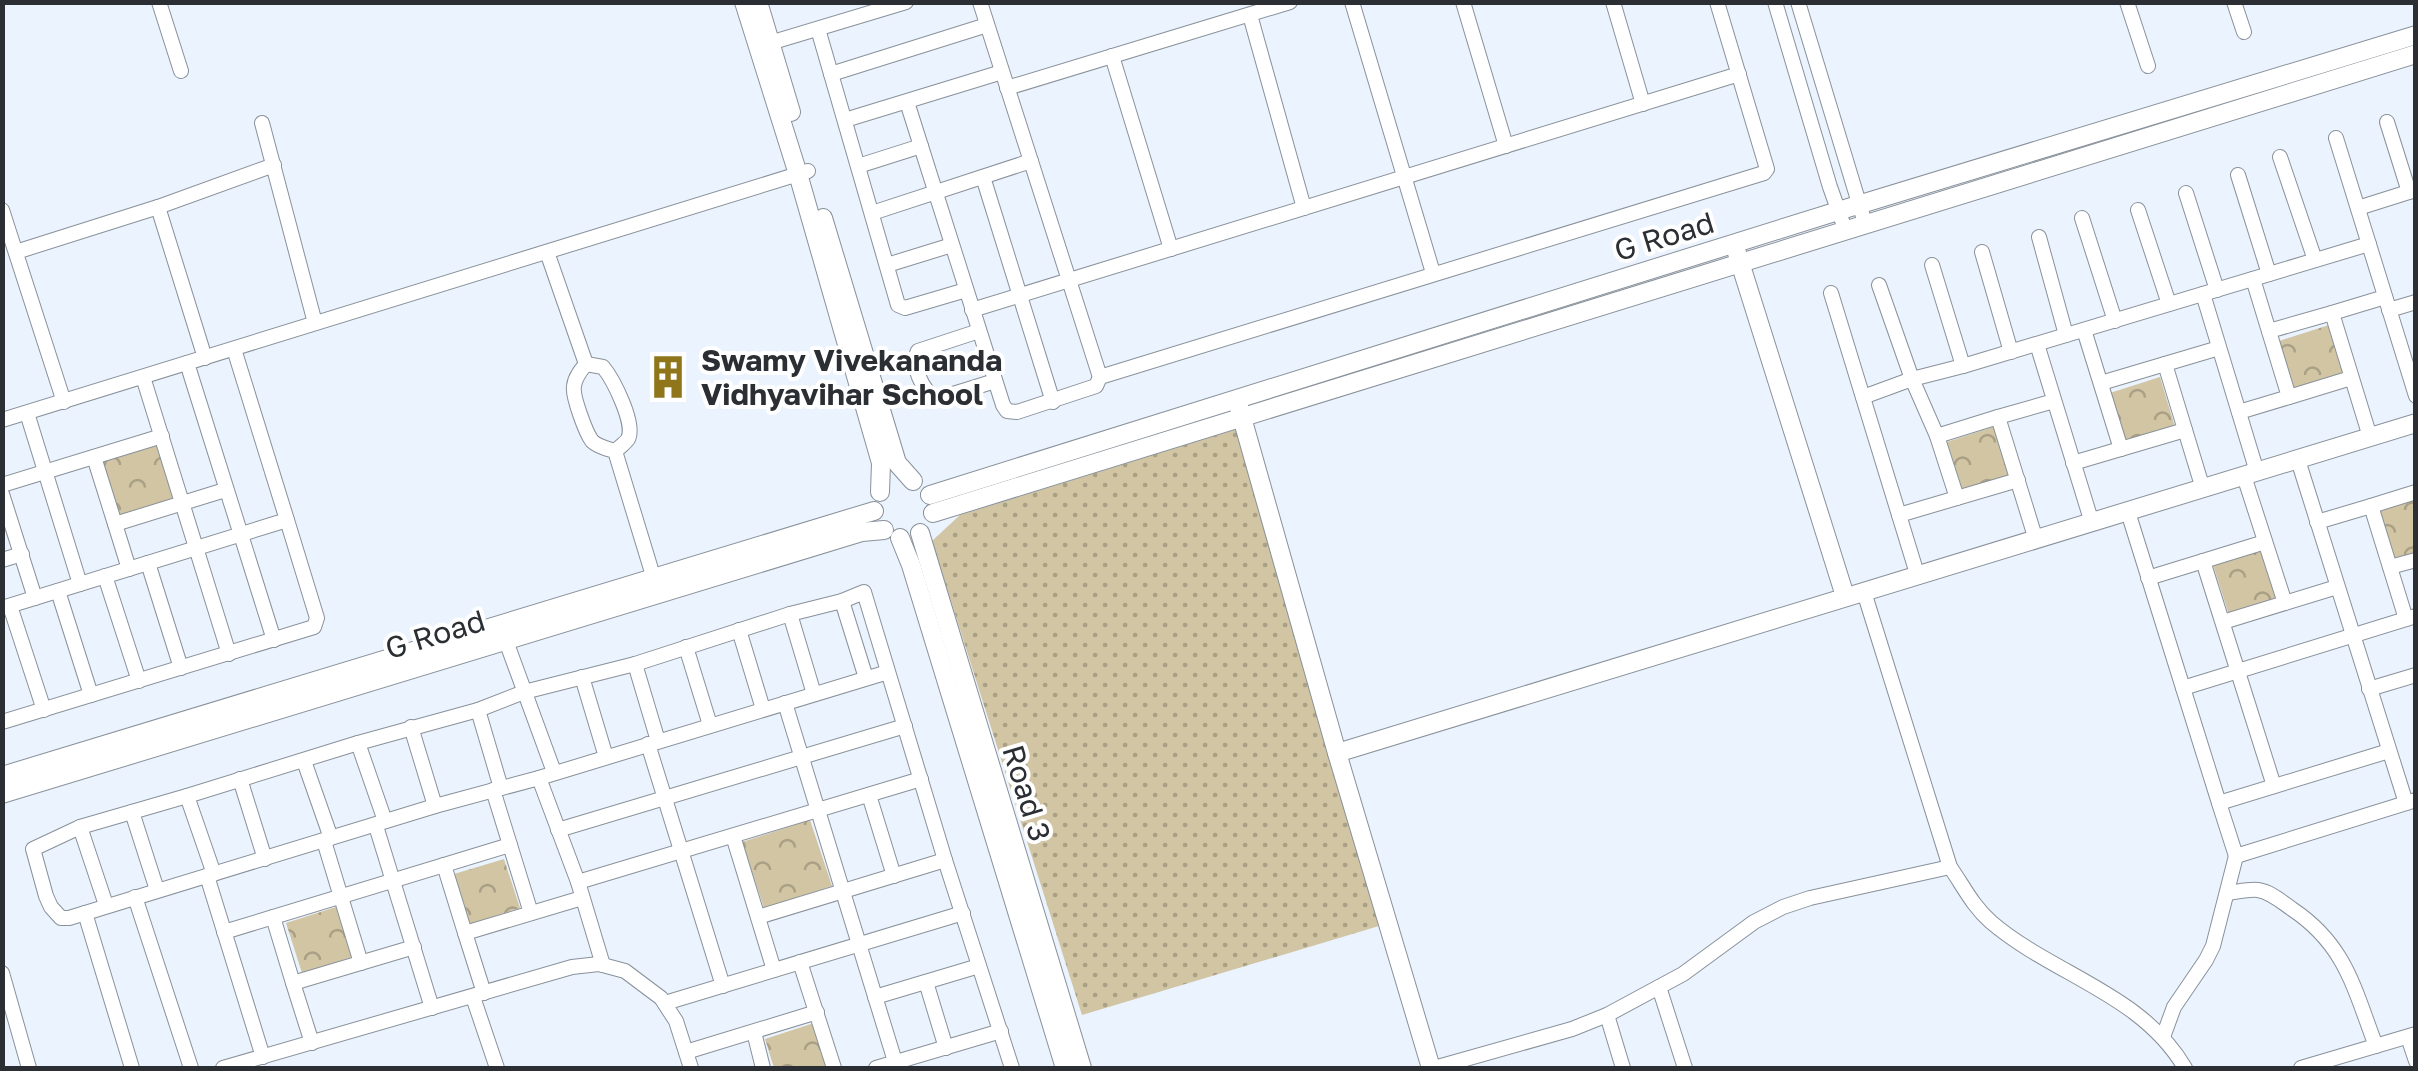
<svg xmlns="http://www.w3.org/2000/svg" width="2418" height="1071" viewBox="0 0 2418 1071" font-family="'Golos Text',sans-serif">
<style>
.grass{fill:url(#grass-dots)}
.park{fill:url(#park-crowns)}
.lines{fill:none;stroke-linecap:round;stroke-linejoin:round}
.minor-casing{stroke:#89919a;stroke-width:16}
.tertiary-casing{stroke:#89919a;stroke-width:20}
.minor{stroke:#fff;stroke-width:14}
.tertiary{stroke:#fff;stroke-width:18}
.labels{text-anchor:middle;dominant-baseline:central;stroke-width:8;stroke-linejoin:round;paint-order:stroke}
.street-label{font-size:30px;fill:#2b2e32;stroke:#fff}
.poi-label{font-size:30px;font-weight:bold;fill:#2b2e32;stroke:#fff;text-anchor:start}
</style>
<defs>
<pattern id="grass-dots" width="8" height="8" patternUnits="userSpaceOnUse" patternTransform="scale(2.5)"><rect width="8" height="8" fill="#d1c5a3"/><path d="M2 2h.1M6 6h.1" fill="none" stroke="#aaa085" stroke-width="1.8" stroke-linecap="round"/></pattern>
<pattern id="park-crowns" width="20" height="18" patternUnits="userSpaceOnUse" patternTransform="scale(2.5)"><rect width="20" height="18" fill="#d1c5a3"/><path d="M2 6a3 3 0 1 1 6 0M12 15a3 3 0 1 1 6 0" fill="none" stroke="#aaa085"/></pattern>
</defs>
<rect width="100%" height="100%" fill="#eaf3fe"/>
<!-- grass -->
<polygon class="grass" points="1240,428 1379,926 1082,1015 932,541 960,515"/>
<!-- park -->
<g class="park">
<polygon points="2329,325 2345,374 2295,390 2279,341"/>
<polygon points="2160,377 2175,427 2126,443 2110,393"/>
<polygon points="1996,426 2012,475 1963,492 1947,442"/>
<polygon points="159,442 176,498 117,516 99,460"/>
<polygon points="2415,498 2415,552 2393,560 2377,510"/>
<polygon points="2262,549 2279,599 2229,615 2213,565"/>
<polygon points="810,820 832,886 764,908 742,842"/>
<polygon points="504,859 520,908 470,924 454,874"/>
<polygon points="336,907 352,957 302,973 286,923"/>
<polygon points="814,1023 829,1068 774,1068 765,1039"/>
</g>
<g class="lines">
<!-- minor casing -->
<g class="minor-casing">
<g id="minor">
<polyline points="159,2 181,71"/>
<polyline points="980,2 1100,377"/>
<polyline points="1352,2 1433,273"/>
<polyline points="1463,2 1506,146"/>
<polyline points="1613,2 1643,104"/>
<polyline points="1775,2 1830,187 1845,229"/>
<polyline points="1798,2 1865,223"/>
<polyline points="2127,2 2148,66"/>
<polyline points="2234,2 2244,32"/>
<polyline points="1250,15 1304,208"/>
<polyline points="818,29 898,305 905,308 966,290"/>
<polyline points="763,45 906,2"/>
<polyline points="1112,56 1171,249"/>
<polyline points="831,74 987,25"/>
<polyline points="1007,88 1290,2"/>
<polyline points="907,102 1003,405 1007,411 1017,412 1096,386 1100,377 1764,173 1767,169 1717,2"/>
<polyline points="845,120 1002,72"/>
<polyline points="2387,122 2409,192"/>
<polyline points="262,123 315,323"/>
<polyline points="2336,138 2416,396"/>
<polyline points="2280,157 2315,260"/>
<polyline points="858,166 921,146"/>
<polyline points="2238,175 2269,274"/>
<polyline points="983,177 1053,402"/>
<polyline points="2186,193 2217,290"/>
<polyline points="158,207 274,165"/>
<polyline points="2358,208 2415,190"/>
<polyline points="2,210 64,402"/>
<polyline points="2138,210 2169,304"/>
<polyline points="872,213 1031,161"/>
<polyline points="2082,218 2115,321"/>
<polyline points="2039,237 2066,335"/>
<polyline points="16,252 158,207 205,358"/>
<path d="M547,252L586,364C581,370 575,377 574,386C572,396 586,433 592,441C598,447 608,449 615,451L654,579"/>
<polyline points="1982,252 2011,352"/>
<polyline points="887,265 952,245"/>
<polyline points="1932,265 1963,366"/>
<polyline points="1879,285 1912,379 1937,436 1957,498"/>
<polyline points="1831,293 1918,577"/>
<polyline points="2203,294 2257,472"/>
<polyline points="972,310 1739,74"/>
<polyline points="2389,310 2416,302"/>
<polyline points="2084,330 2121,449"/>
<path d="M979,331L918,351C911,366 922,391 937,399L995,381"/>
<polyline points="2269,331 2332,313"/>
<polyline points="2037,344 2092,523"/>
<polyline points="187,363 274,640"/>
<path d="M586,364L603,367C613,379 636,424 628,439C627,441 618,449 615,451"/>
<polyline points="143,377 229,654"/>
<polyline points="2101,383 2165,364"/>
<polyline points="1863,397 1912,379 1963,366 2369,244"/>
<polyline points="2289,397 2351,378"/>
<polyline points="2239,412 2289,397 2253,279"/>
<polyline points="27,413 80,584"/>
<polyline points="2,420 808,171"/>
<polyline points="1937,436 1998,417"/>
<polyline points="2370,437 2332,313 2385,297"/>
<polyline points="94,457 115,524"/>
<polyline points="2298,460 2406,803"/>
<polyline points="2073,463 2185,430"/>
<polyline points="2244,476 2285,603"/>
<polyline points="2,485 162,436"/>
<polyline points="2203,489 2165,364 2219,348"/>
<polyline points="2,494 35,598"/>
<polyline points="2371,506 2416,492"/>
<polyline points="2128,512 2219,803"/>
<polyline points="1899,515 2018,480"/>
<polyline points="2317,522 2371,506 2406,619"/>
<polyline points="2036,540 1998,417 2054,401"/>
<polyline points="2,560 22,554"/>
<polyline points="2203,561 2274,786"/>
<polyline points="148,563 181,668"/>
<polyline points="2390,567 2416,560"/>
<polyline points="129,569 115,524 225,490"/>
<polyline points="105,576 139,681"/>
<polyline points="2148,578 2265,542"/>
<polyline points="58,591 91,695"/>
<path d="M1864,592L1950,867C1964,887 1972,905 1991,922C2053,975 2142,994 2185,1068"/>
<polyline points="842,601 866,678"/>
<polyline points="10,606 44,710"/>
<polyline points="2,608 287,520 234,349"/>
<polyline points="790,614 814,694"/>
<polyline points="2223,622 2337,587"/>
<polyline points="739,630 763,709"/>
<polyline points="506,641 554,772"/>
<polyline points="686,647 710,725"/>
<polyline points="635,664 658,741"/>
<polyline points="888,672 539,778 435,806 69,918 61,918 51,907 46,896 33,849 80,827 187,796 358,743 478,710 524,692 635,664 790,614 842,601 864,592 945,860 1012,1068"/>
<polyline points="582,677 606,757"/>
<polyline points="2183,688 2416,616"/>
<polyline points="2369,689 2416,675"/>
<polyline points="785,703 897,1068"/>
<polyline points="478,710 501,788"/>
<polyline points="2,722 314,627 317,618 287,520"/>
<polyline points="411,727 435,806"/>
<polyline points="358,743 385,821"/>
<polyline points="648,744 723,986"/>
<polyline points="2389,751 2219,803 2236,856 2416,800"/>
<polyline points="304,761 331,838"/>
<polyline points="539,778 578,882 603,965"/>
<polyline points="240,779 265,859"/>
<polyline points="493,790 531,913"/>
<polyline points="869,795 894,876"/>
<polyline points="187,796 214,874"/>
<polyline points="132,812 157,890"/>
<polyline points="376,826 432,1008"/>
<polyline points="80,827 106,905"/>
<polyline points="558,830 905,726"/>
<polyline points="733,836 774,970"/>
<polyline points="324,841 361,963"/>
<polyline points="444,865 465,933"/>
<polyline points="207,876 263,1057"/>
<polyline points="578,882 921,779"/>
<path d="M2227,893C2237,892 2248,889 2258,890C2271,892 2282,902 2292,909C2346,945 2354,989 2376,1046"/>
<polyline points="135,897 191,1068"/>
<polyline points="85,913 132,1068"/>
<polyline points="273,917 293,983"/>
<polyline points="758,917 945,860"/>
<polyline points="224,932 510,845"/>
<polyline points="800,962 834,1068"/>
<polyline points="2,973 29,1068"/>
<polyline points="926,982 946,1048"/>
<polyline points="1659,987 1685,1068"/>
<polyline points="484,993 465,933 582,898"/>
<polyline points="473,997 497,1068"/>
<polyline points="875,997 979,966"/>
<polyline points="665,1003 963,913"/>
<polyline points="1607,1015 1623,1068"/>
<polyline points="754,1032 763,1068"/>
<polyline points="2163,1037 2174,1007 2206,960 2213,946 2236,856"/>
<polyline points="2408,1037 2416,1061"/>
<polyline points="312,1043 293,983 414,947"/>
<polyline points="686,1052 817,1012"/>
<polyline points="223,1068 572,967 599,964 625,971 661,998 676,1021 691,1068"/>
<polyline points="876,1068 1001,1031"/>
<polyline points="1434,1068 1572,1029 1607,1015 1683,974 1754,922 1783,907 1810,898 1950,867"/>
<polyline points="2301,1068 2416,1034"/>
</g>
</g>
<!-- tertiary casing -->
<g class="tertiary-casing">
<g id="tertiary">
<polyline points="744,2 798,174 881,463 880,492"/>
<polyline points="758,2 791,112"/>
<polyline points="823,218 897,463 913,481"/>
<polyline points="1737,253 1845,596"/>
<polyline points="1239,407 1337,753"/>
<polyline points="930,495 1838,211 2416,35"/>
<polyline points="933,513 2416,54"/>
<polyline points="920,533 1082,1068"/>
<polyline points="900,538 911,565 1065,1068"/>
<polyline points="2,776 874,511"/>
<polyline points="2,794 862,532 884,530"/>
<polyline points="1431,1068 1337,753 2416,423"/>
</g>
</g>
<!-- minor -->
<use href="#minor" class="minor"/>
<!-- tertiary -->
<use href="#tertiary" class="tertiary"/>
</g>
<!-- icons -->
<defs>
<g id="building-bare" transform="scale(3.45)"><path d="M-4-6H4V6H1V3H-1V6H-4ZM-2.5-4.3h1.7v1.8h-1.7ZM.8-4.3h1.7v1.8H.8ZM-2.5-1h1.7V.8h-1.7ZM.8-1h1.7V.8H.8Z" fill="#90761b" stroke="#fff" stroke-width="2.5" paint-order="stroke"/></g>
</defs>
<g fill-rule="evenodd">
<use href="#building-bare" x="668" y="377"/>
</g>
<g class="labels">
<!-- street labels -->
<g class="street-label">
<text transform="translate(1664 236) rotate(-17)">G Road</text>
<text transform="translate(435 634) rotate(-17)">G Road</text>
<text transform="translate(1027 793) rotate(73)">Road 3</text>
</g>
<!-- poi labels -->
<g class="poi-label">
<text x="701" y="360">Swamy Vivekananda<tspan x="701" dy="34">Vidhyavihar School</tspan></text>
</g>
</g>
<!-- border -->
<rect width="2418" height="1071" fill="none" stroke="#2b2e32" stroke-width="10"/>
</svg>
